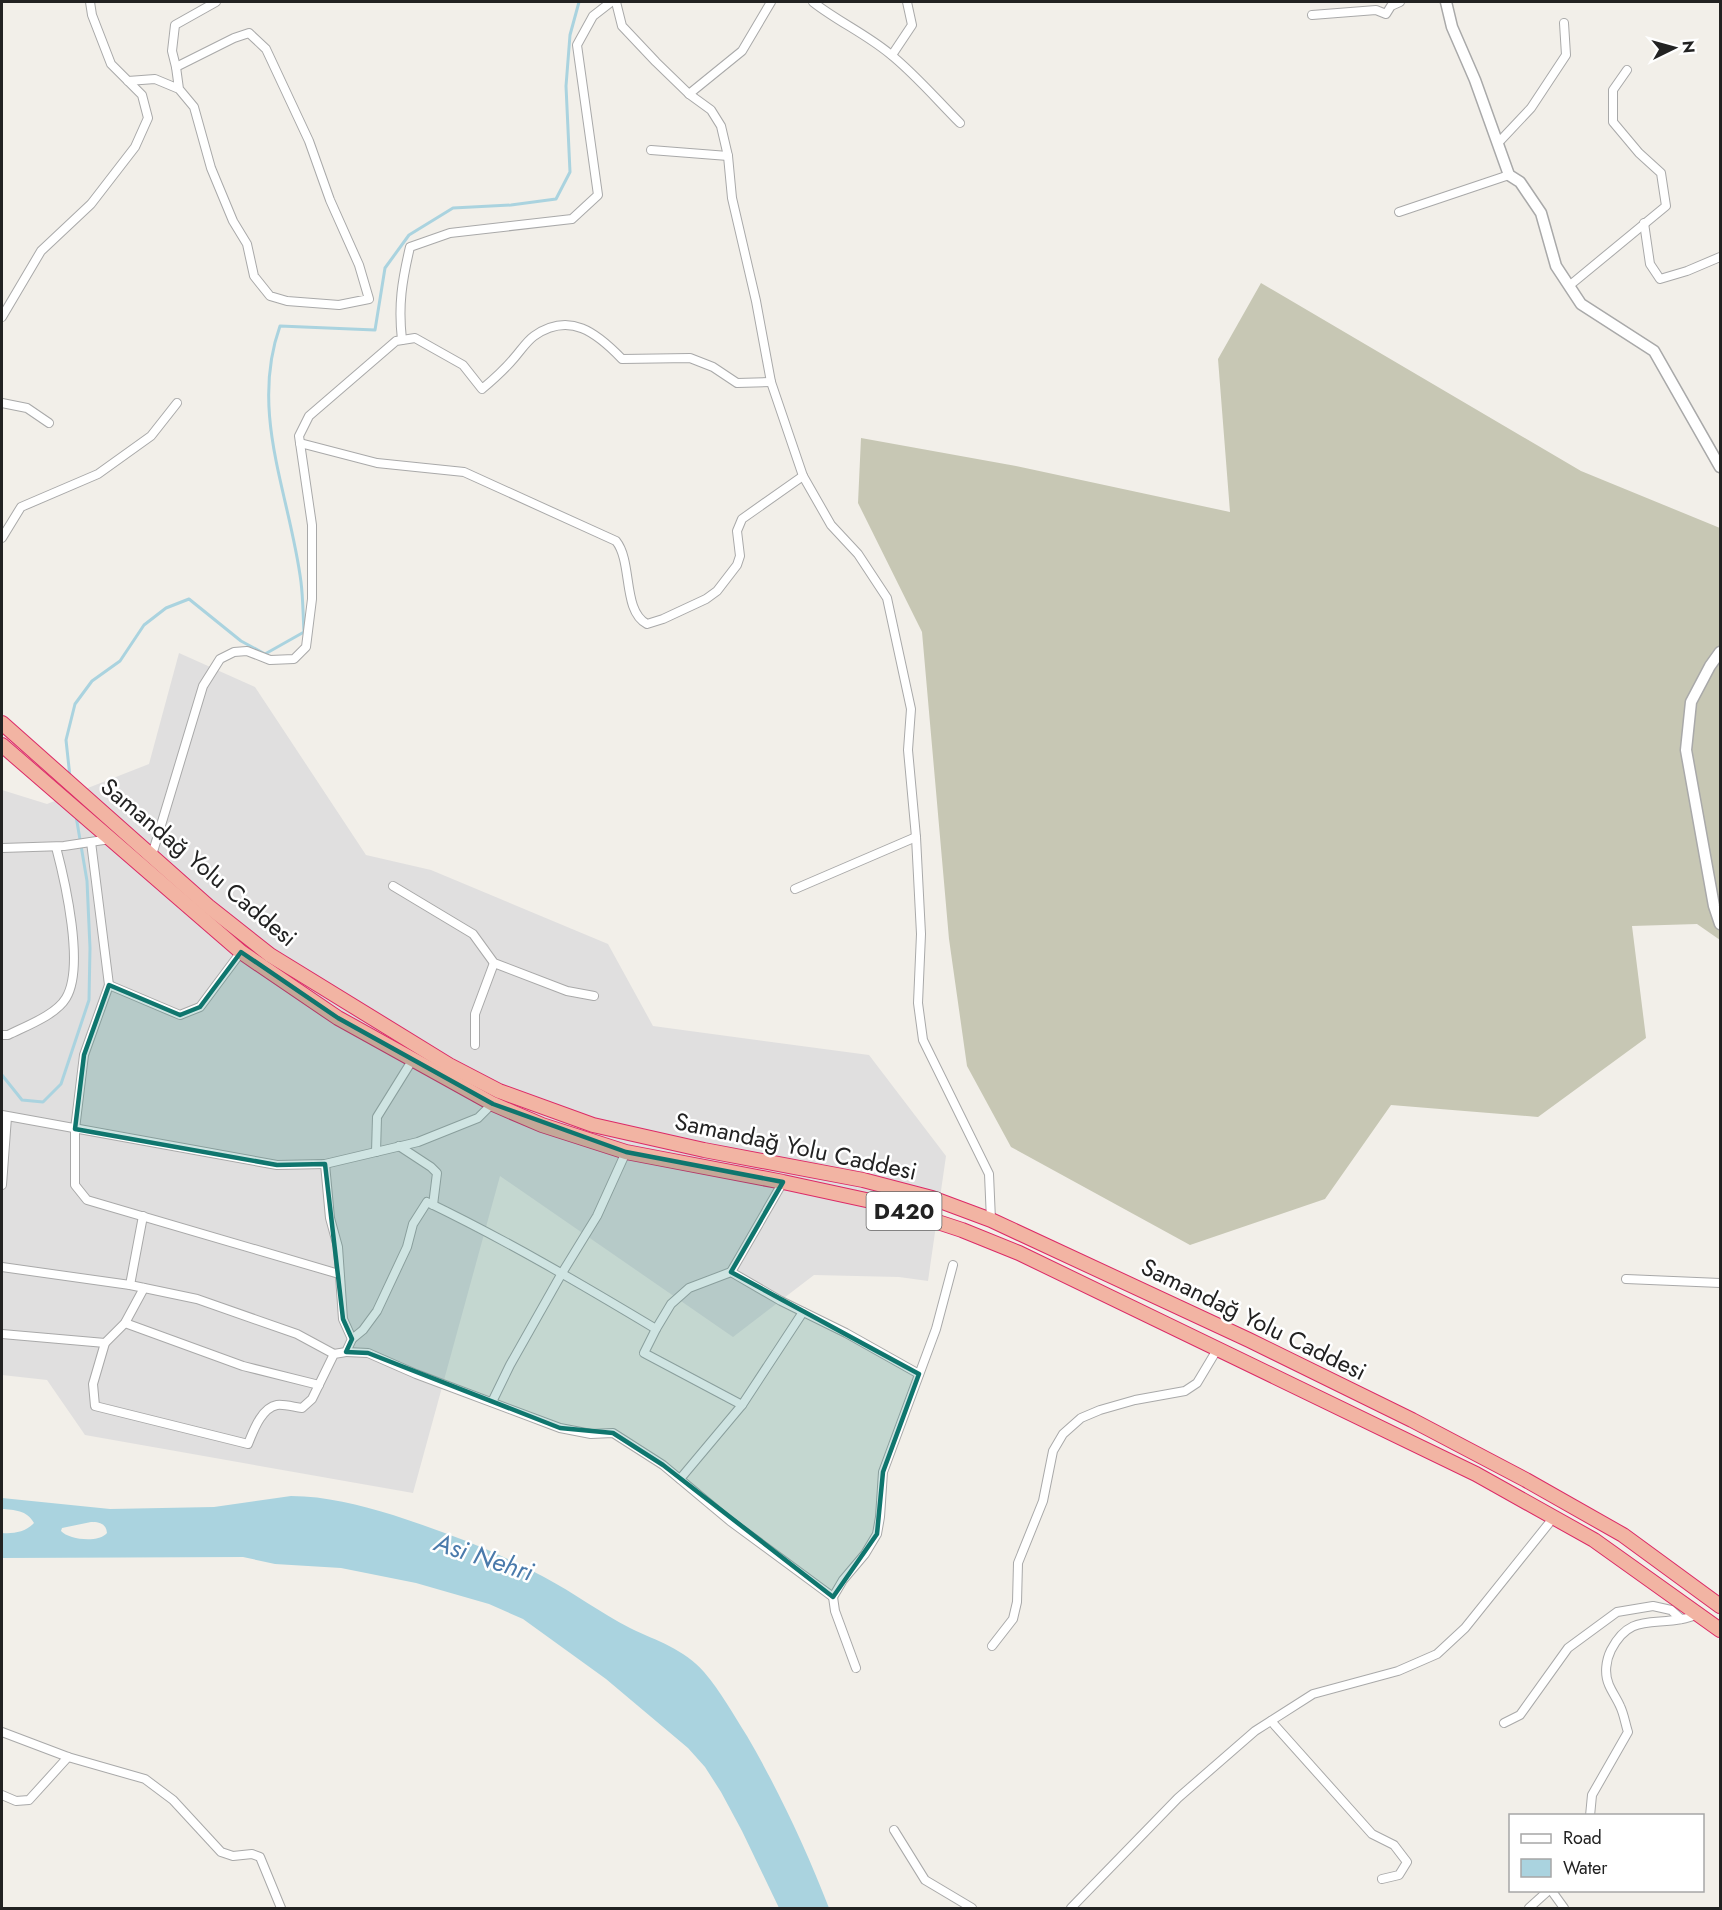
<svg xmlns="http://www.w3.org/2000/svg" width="1722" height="1910" viewBox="0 0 1722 1910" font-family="Jost,sans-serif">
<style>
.residential{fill:#e0dfdf}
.construction{fill:#c7c7b4}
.water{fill:#aad3df;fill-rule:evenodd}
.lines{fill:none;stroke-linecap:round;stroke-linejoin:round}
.stream{stroke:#aad3df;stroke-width:3}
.minor-casing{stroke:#a9a9a9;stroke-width:10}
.tertiary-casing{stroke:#a9a9a9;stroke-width:13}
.trunk-casing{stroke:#dc2a67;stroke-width:16}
.minor{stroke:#fff;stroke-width:8}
.tertiary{stroke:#fff;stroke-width:10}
.trunk{stroke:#f2b4a3;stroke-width:14}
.marked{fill:#0f766e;fill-opacity:0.2;stroke:#0f766e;stroke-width:4.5;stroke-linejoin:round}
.labels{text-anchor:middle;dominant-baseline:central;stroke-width:5;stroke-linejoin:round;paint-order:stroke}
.shield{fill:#fff;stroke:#646464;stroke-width:1.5}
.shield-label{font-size:22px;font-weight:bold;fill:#222}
.street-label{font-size:24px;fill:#222;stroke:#fff}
.water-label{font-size:26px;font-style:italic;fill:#4a7aab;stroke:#fff}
</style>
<rect width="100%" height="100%" fill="#f2efe9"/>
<!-- residential -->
<polygon class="residential" points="179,653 255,687 366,855 431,870 608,944 653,1026 869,1055 946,1156 928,1281 899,1277 814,1275 733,1337 500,1176 413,1493 85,1435 47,1380 2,1375 2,790 47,804 149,764"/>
<!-- construction -->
<polygon class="construction" points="1261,283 1581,471 1720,528 1720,940 1697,924 1632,926 1646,1038 1538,1117 1391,1105 1325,1199 1190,1245 1011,1147 967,1066 949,939 922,632 858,503 861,438 1016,466 1230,512 1218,359"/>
<!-- water -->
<path class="water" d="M291,1496C326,1496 359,1505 393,1515C445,1532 496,1551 544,1577C574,1593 601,1613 630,1628C657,1641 684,1649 704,1672C721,1692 733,1714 747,1736C779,1791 806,1849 829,1908H779L742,1831L721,1792L705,1767L688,1748L606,1679L523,1619L489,1604L416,1583L341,1568L275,1564L243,1557L2,1558V1533C13,1534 26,1532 34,1523C27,1510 14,1510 2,1509V1498L110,1509L214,1507ZM91,1522C99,1522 106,1523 107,1533C99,1543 69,1540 61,1531L62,1528Z"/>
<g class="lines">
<!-- stream -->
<g class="stream">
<path d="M70,777L66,740L75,704L92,681L120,661L144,625L166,608L189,599L241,641L265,654L304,632C303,615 303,598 301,582C290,495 249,413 280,326L375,330L385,268L409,235L453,208L511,205L556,199L570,172L566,86L570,35L579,2"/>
<polyline points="2,1075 22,1100 43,1102 61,1084 89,1000 90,948 87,881 76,816"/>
</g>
<!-- minor casing -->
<g class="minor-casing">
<g id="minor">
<polyline points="616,2 622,26 656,62 689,94 711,110 721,126 728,156 732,198 756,301 771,382 803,476 831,525 858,554 887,598 911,709 908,750 916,837 921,934 918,1003 923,1040 989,1174 991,1220"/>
<path d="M813,2C837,21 866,34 890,54C915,74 937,100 960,123"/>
<polyline points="1312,15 1376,10 1386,14 1391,6 1400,2"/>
<polyline points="892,55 912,25 907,2"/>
<polyline points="176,67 172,51 175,25 216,2"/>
<polyline points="128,81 155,79 179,89 194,107 211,168 233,221 247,244 254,276 270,296 287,301 339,305 369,299 359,265 330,200 309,141 266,49 249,33 234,38 176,67 179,89"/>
<polyline points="689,94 742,51 771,2"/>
<polyline points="1499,142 1531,108 1566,55 1564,23"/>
<polyline points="651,150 728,156"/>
<polyline points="1399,212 1509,175"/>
<polyline points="1644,223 1650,264 1660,279 1687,271 1720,257"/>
<polyline points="1569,286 1666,206 1661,173 1639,153 1613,122 1613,90 1627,70"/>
<polyline points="2,317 41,251 91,204 135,147 148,118 142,95 111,64 92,15 90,2"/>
<path d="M402,340C398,305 402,281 410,247L450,233L572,219L598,195L577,45L593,16L611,2"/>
<polyline points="2,403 27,408 49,423"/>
<path d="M300,443L377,463L464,472L616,541C633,562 622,611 647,624L663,619L706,599L717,591L737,565L740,556L737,531L742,519L803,476"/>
<polyline points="2,538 21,507 98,474 151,436 177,403"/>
<polyline points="91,842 109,985 84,1055 75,1129 75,1185 87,1200 339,1274"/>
<polyline points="2,848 64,846 110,839"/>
<path d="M152,855L203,686L220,659L234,652L247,651L270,660L294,659L306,647L312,599V525L299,436L309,416L396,341L415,338L463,365L482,389C494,379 505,369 515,357C521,350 527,341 534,336C570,311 597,333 622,359L690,358L713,367L737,383L771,382"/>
<polyline points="393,886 473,934 494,963 567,991 594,996"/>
<polyline points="795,889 916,837"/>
<polyline points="109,985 180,1015 200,1007 241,952"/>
<path d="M2,1035H8C26,1026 56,1015 66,998C85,967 65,881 56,847"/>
<polyline points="475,1045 475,1014 494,963"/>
<polyline points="2,1115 277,1165 325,1164 418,1142 478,1118 494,1102"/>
<polyline points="399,1146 431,1167 437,1173 433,1205"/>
<polyline points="376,1152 377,1117 413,1059"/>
<polyline points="2,1185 7,1117"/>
<polyline points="2,1267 130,1285 197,1299 297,1334 334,1354"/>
<polyline points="731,1272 783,1182"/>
<polyline points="1626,1279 1720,1283"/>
<polyline points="130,1285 143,1216"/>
<path d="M144,1288L125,1323L105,1343L93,1384L95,1406L248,1444C253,1432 261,1408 277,1405C284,1404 294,1407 302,1408L312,1399L334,1354L346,1352L352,1339L343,1319L338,1247L330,1218L325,1164"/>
<polyline points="125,1323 243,1366 319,1385"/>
<polyline points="656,1329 644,1353 742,1405"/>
<polyline points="2,1334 105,1343"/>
<path d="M352,1339L363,1330L377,1311L407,1247L413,1224L427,1202C506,1240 581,1284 656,1329L671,1304L689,1288L731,1272L781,1301L846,1333L919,1374"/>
<polyline points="346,1352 368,1353 416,1374 560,1428 591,1434 613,1433 663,1465 730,1521 833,1597"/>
<polyline points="492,1402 510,1365 562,1273 597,1216 626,1152"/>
<polyline points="680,1479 742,1405 803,1312"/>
<polyline points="992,1646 1013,1619 1017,1602 1018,1563 1043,1501 1053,1451 1063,1434 1081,1418 1100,1410 1135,1400 1185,1391 1197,1383 1218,1348"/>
<polyline points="856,1668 835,1611 833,1597 843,1580 865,1554 877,1534 880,1517 883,1472 936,1329 953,1265"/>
<polyline points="1271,1721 1372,1834 1394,1845 1407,1862 1399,1875 1382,1879"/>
<polyline points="1504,1723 1520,1715 1568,1648 1617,1612 1653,1606 1671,1610 1681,1619"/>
<polyline points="2,1732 68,1757 145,1779 173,1800 221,1852 233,1856 252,1854 260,1857 281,1908"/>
<polyline points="2,1795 16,1801 29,1800 68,1757"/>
<path d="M1590,1816L1592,1795L1628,1732C1625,1723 1624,1714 1620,1706C1617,1699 1612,1692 1609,1685C1604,1674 1606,1660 1611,1650C1629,1615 1650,1625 1682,1619C1688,1618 1694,1616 1700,1614"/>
<polyline points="894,1830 925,1880 972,1908"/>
<polyline points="1551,1890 1564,1908"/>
<polyline points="1071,1908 1178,1798 1255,1731 1313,1694 1398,1671 1437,1654 1465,1628 1554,1517"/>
<polyline points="1529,1908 1549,1890"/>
</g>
</g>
<!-- tertiary casing -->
<g class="tertiary-casing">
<g id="tertiary">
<polyline points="1446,2 1452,27 1475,80 1509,175 1520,182 1541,213 1556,266 1581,304 1654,351 1720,467"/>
<polyline points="1720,652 1710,666 1691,702 1686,750 1714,906 1720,924"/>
</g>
</g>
<!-- trunk casing -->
<g class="trunk-casing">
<g id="trunk">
<polyline points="2,723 208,906 270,955 449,1065 499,1091 593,1125 704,1150 863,1180 932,1198 991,1220 1249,1340 1412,1420 1526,1480 1623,1535 1720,1606"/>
<polyline points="2,745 241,952 338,1018 493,1104 542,1125 626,1152 783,1182 880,1203 962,1230 1019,1253 1476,1474 1594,1540 1720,1630"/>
</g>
</g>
<!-- minor -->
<use href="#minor" class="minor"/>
<!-- tertiary -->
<use href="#tertiary" class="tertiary"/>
<!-- trunk -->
<use href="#trunk" class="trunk"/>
</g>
<!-- marked area -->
<path class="marked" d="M241,952L338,1018L493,1104L626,1152L783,1182L731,1272L919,1374L883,1472L877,1534L833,1597L663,1465L613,1433L560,1428L368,1353L346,1352L352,1339L343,1319L325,1164L277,1165L75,1129L84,1055L109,985L180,1015L200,1007Z"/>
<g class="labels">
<!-- shield labels -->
<rect class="shield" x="866.5" y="1192" width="75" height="38" rx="4.5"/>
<g class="shield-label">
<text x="904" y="1211">D420</text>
</g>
<!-- street labels -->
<g class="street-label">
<text transform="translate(199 862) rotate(40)">Samandağ Yolu Caddesi</text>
<text transform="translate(796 1146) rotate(12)">Samandağ Yolu Caddesi</text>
<text transform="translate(1254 1319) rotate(26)">Samandağ Yolu Caddesi</text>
</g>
<!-- water labels -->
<g class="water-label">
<text transform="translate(484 1557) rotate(18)">Asi Nehri</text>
</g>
</g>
<!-- border -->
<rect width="1722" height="1910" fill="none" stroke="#222222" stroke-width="6"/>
<!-- legend -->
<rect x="1509" y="1814" width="195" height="78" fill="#ffffff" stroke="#a7a7a7" stroke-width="1.5"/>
<rect x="1521" y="1834" width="30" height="9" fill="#ffffff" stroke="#a7a7a7" stroke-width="1.5"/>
<text x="1563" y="1844" font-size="18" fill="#222222">Road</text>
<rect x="1521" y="1859" width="30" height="18" fill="#aad3df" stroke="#a7a7a7" stroke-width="1.5"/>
<text x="1563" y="1874" font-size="18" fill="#222222">Water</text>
<!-- north arrow -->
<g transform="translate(1674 48) rotate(85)" stroke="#ffffff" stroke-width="4.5" paint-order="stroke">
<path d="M0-4.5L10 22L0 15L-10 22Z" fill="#222222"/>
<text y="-9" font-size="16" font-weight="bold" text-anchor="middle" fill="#222222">N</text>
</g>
</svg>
